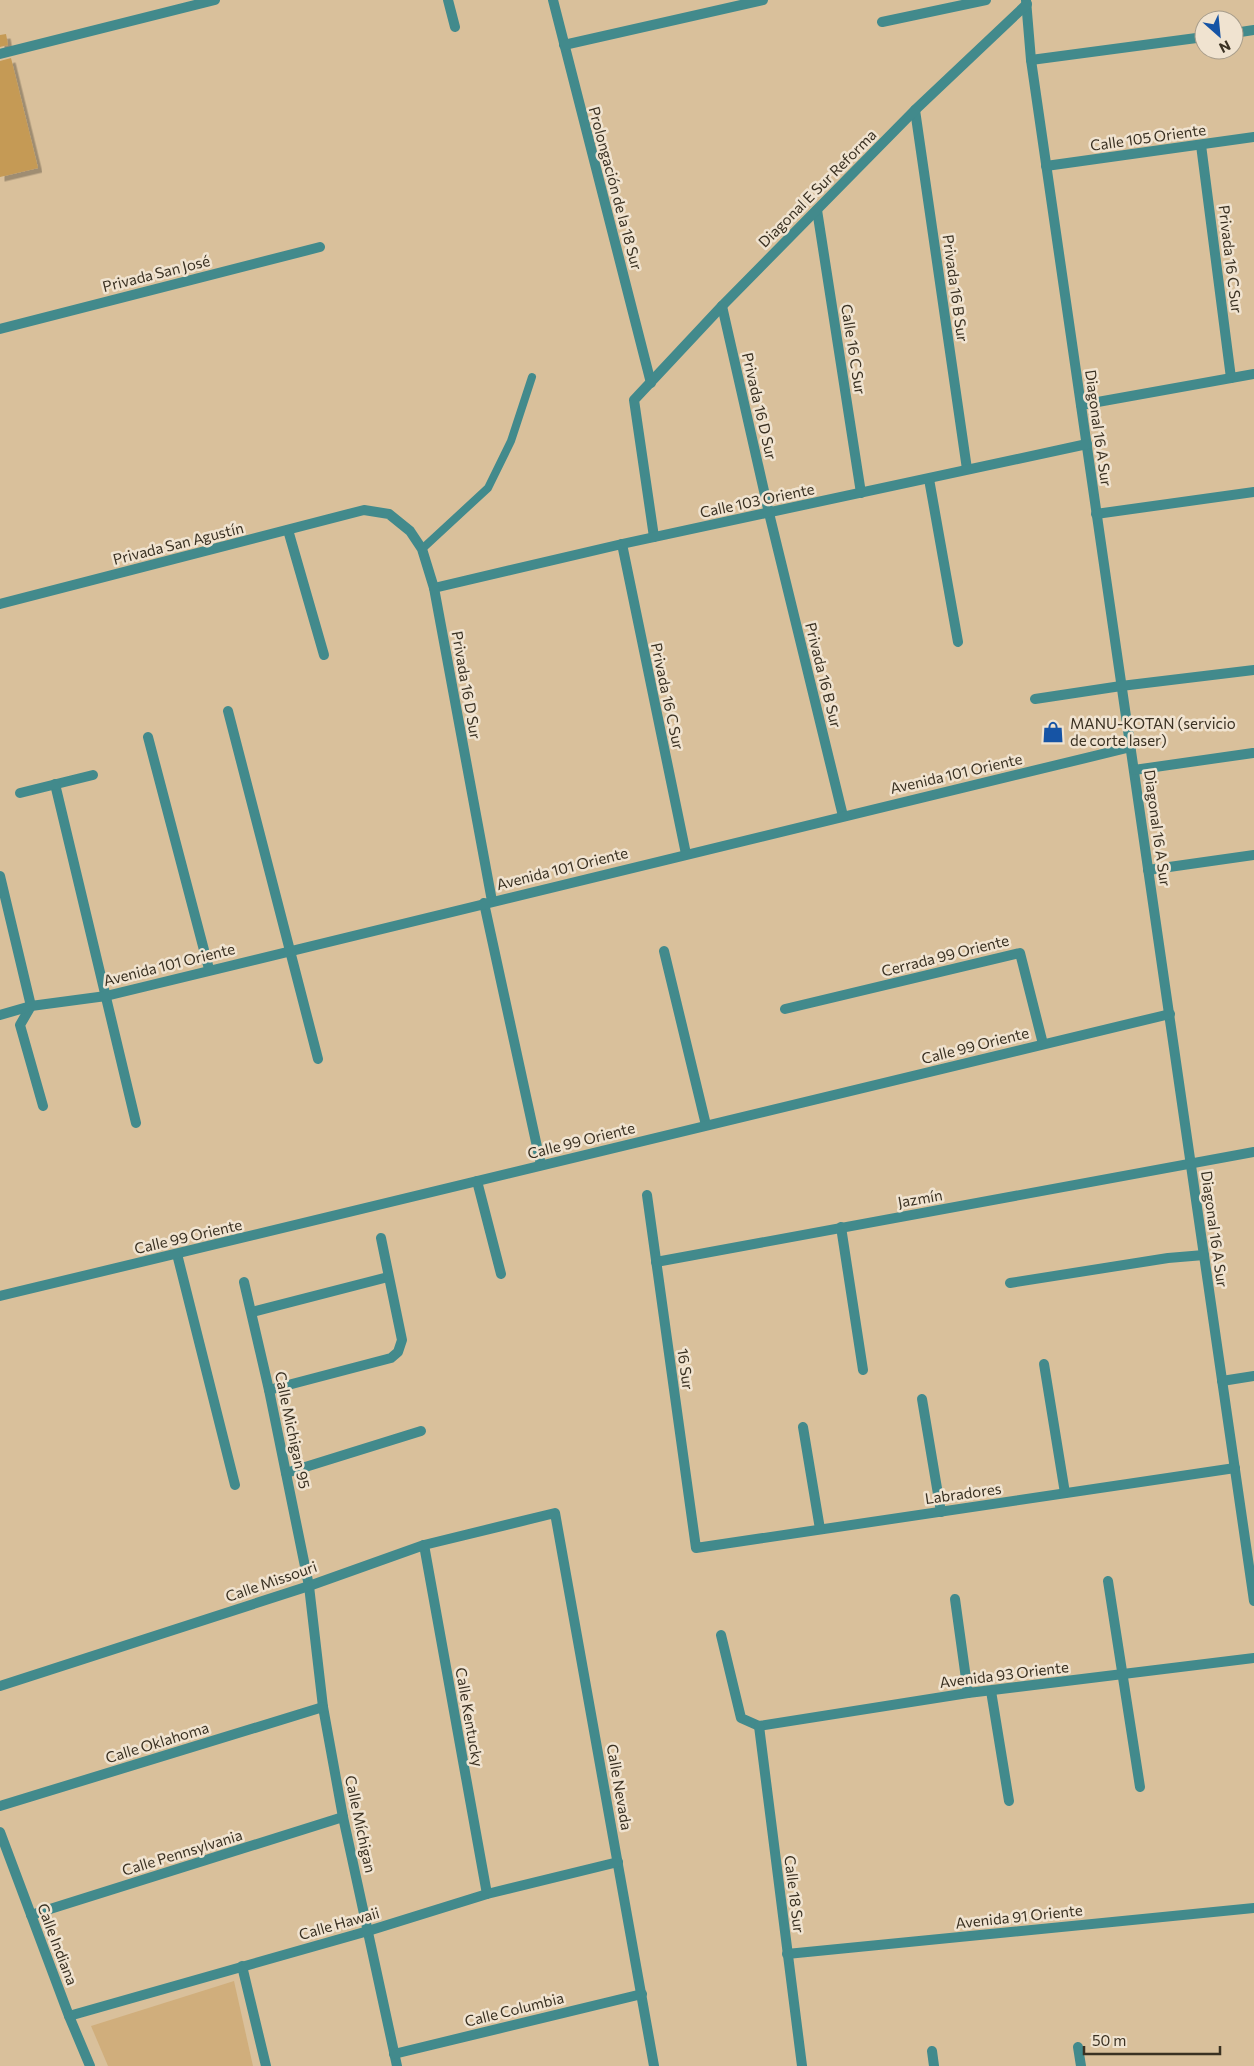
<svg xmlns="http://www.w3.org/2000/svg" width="1254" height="2066" viewBox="0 0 1254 2066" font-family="Commissioner,sans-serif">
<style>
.green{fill:#d0ae7c}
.building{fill:#c59a55;filter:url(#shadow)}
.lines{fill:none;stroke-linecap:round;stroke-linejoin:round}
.service{stroke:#428a8c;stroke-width:8}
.minor{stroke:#428a8c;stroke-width:10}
.labels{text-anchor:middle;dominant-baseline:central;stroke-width:5;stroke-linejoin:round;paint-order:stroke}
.street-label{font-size:15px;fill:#3a3122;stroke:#f0e3d0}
.poi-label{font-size:15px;fill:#3a3122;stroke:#f0e3d0;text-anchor:start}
</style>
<defs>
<filter id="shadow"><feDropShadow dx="4.5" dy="4.5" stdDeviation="0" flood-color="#0004"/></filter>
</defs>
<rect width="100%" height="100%" fill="#d9c09b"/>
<!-- green -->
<polygon class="green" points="234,1981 253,2066 108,2066 91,2026"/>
<!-- building -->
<g class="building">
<polygon points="6,34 8,45 0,47 0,35"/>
<polygon points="11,58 38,168 0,177 0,61"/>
</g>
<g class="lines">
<!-- service -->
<polyline class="service" points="422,549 488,488 511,441 532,377"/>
<!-- minor -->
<g class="minor">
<polyline points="448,0 455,27"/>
<polyline points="553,0 651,383"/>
<polyline points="1026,0 1031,60 1254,1601"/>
<polyline points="882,22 986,0"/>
<polyline points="1234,33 1254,30"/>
<polyline points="564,45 763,0"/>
<polyline points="0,54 215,0"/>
<polyline points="1031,60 1204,37"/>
<polyline points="915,110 967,469"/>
<polyline points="1201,145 1231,378"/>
<polyline points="1046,166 1254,137"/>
<polyline points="817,210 861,493"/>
<polyline points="722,306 769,513 843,816"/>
<polyline points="0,329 320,247"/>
<polyline points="1081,405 1254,374"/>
<polyline points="929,479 958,642"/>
<polyline points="1096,514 1254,492"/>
<polyline points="288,530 324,655"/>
<polyline points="654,537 634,400 722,306 915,110 1027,4"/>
<polyline points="622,544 686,854"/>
<polyline points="434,588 622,544 1087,444"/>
<polyline points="0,604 364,510 389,514 410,531 422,549 434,588 492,901"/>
<polyline points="1035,699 1121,686 1254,670"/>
<polyline points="228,711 318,1059"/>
<polyline points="148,737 209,969"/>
<polyline points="1134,770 1253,753"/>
<polyline points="55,784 136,1123"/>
<polyline points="20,793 93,775"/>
<polyline points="1148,870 1254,855"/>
<polyline points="0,876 31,1006"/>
<polyline points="484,903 541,1165"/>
<polyline points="664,951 706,1125"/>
<polyline points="31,1006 20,1025 43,1106"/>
<polyline points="785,1009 1020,953 1043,1044"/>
<polyline points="0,1015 31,1006 106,996 1131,747"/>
<polyline points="477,1181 501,1274"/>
<polyline points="647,1195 696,1548 1235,1468"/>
<polyline points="841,1227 863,1370"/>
<polyline points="177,1254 235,1485"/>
<polyline points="656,1262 1254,1152"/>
<polyline points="244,1282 269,1390 309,1586 323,1707 343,1817 397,2066"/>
<polyline points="1010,1283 1168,1258 1204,1255"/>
<polyline points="0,1296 1170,1014"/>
<polyline points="252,1312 388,1277"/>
<polyline points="1044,1364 1065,1493"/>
<polyline points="1222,1381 1254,1376"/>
<polyline points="269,1390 391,1358 398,1352 402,1340 381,1238"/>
<polyline points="922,1399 941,1512"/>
<polyline points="803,1427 820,1529"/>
<polyline points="286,1473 421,1431"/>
<polyline points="424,1545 487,1894"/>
<polyline points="1108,1581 1140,1787"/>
<polyline points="955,1599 968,1693"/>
<polyline points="721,1635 741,1718 759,1726"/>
<polyline points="0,1686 309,1586 424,1545 555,1513 654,2066"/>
<polyline points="991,1691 1009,1801"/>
<polyline points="759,1726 968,1693 1254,1658"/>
<polyline points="759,1726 802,2066"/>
<polyline points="0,1806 323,1707"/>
<polyline points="0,1832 69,2016 90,2066"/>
<polyline points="31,1915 343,1817"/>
<polyline points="787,1954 1254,1908"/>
<polyline points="242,1966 266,2066"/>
<polyline points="69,2016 368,1931 487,1894 618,1862"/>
<polyline points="1078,2047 1081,2066"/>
<polyline points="932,2051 934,2066"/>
<polyline points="394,2054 642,1994"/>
</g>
</g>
<!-- icons -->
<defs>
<g id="shop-bare" transform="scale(1.725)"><path d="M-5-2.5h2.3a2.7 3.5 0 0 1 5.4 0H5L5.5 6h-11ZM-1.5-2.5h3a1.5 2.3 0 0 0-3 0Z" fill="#1654a5" stroke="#f0e3d0" stroke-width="2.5" paint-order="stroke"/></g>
</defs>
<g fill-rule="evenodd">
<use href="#shop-bare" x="1053" y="732"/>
</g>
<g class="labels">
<!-- street labels -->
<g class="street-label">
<text transform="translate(1148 137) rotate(-8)">Calle 105 Oriente</text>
<text transform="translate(616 188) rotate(75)">Prolongación de la 18 Sur</text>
<text transform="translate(817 188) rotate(-45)">Diagonal E Sur Reforma</text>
<text transform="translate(1231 259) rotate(83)">Privada 16 C Sur</text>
<text transform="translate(156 273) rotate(-14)">Privada San José</text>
<text transform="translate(956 288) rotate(82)">Privada 16 B Sur</text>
<text transform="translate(854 349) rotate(81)">Calle 16 C Sur</text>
<text transform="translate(760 406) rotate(77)">Privada 16 D Sur</text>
<text transform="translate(1099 428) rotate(82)">Diagonal 16 A Sur</text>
<text transform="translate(757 500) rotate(-12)">Calle 103 Oriente</text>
<text transform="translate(178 543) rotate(-14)">Privada San Agustín</text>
<text transform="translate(824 675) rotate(76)">Privada 16 B Sur</text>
<text transform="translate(467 685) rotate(80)">Privada 16 D Sur</text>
<text transform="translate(668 696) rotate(78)">Privada 16 C Sur</text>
<text transform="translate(956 773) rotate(-13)">Avenida 101 Oriente</text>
<text transform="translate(1158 828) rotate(82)">Diagonal 16 A Sur</text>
<text transform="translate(562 868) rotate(-14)">Avenida 101 Oriente</text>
<text transform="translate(945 955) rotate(-14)">Cerrada 99 Oriente</text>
<text transform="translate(169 964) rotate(-14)">Avenida 101 Oriente</text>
<text transform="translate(975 1045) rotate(-14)">Calle 99 Oriente</text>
<text transform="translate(581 1140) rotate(-14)">Calle 99 Oriente</text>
<text transform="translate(920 1198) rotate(-10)">Jazmín</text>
<text transform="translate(1215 1229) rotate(82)">Diagonal 16 A Sur</text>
<text transform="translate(188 1236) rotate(-13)">Calle 99 Oriente</text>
<text transform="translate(686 1369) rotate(82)">16 Sur</text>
<text transform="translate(293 1430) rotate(78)">Calle Michigan 95</text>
<text transform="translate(963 1493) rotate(-8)">Labradores</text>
<text transform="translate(271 1581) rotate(-19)">Calle Missouri</text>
<text transform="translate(1004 1674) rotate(-7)">Avenida 93 Oriente</text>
<text transform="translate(470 1717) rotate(80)">Calle Kentucky</text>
<text transform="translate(157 1742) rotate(-17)">Calle Oklahoma</text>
<text transform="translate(620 1787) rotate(80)">Calle Nevada</text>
<text transform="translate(361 1824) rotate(78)">Calle Míchigan</text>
<text transform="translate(182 1852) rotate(-17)">Calle Pennsylvania</text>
<text transform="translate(795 1894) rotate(83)">Calle 18 Sur</text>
<text transform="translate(1019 1916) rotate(-6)">Avenida 91 Oriente</text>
<text transform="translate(339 1923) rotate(-16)">Calle Hawaii</text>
<text transform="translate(58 1944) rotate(69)">Calle Indiana</text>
<text transform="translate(514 2009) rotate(-14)">Calle Columbia</text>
</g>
<!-- poi labels -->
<g class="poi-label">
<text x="1070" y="723">MANU-KOTAN (servicio<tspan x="1070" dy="17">de corte laser)</tspan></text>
</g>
</g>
<!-- north arrow -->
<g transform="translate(1219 35) rotate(153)"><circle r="24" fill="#f0e3d0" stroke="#a79c8a"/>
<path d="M0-4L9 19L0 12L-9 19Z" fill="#1654a5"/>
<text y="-8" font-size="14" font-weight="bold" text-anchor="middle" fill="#3a3122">N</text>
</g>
<!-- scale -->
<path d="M1084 2046v8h136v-8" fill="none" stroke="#3a3122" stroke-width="2.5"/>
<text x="1092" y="2046" font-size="15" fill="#3a3122" stroke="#f0e3d0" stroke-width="4" paint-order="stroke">50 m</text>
</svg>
